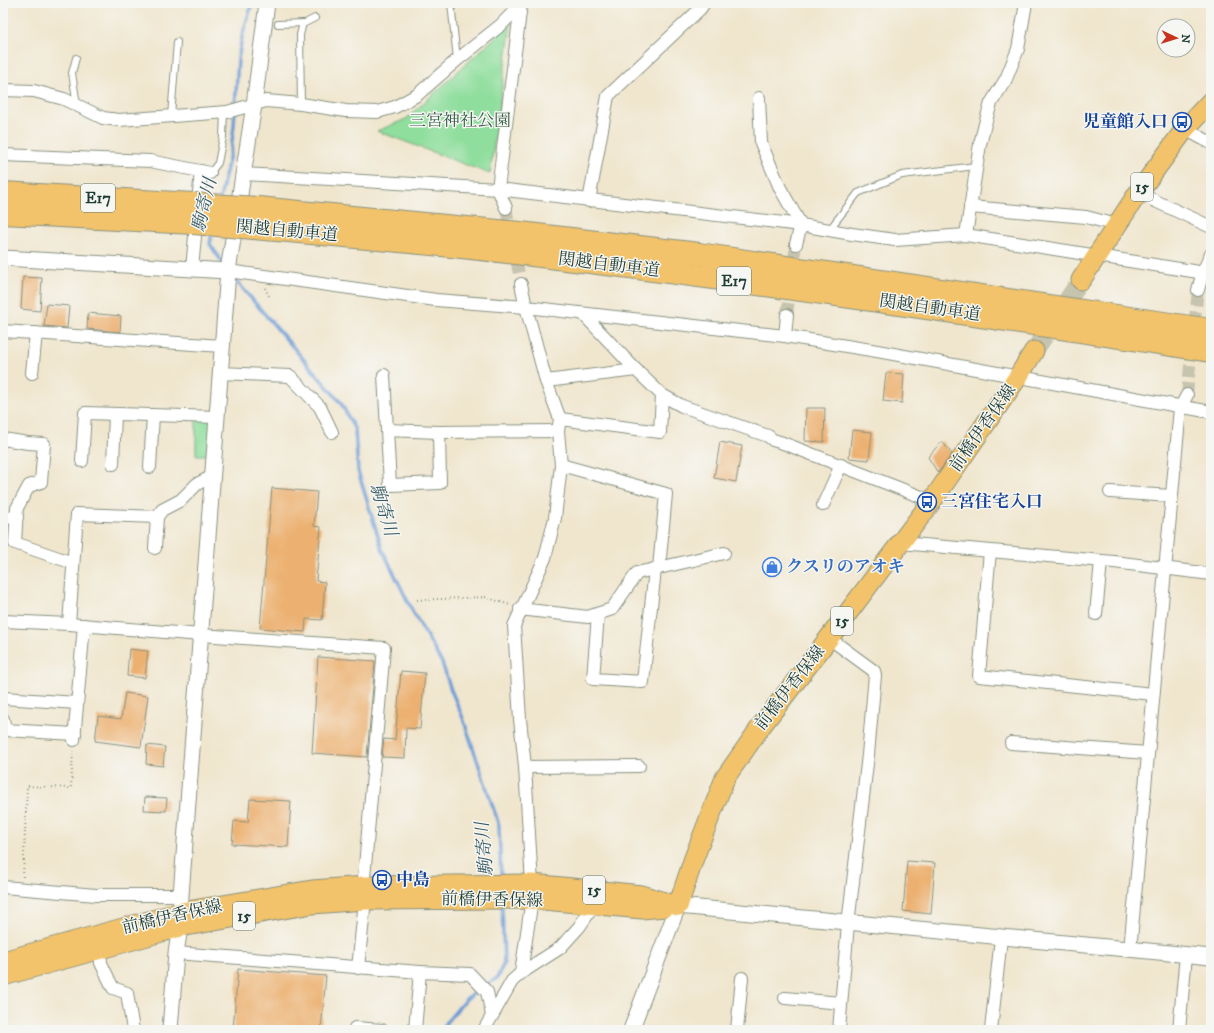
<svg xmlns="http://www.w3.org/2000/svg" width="1214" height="1033" viewBox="0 0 1214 1033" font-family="'IM FELL DW Pica','Noto Serif JP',serif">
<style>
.green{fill:#8fde9d;stroke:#578e68}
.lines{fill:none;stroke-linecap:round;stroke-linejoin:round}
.stream{stroke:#6c9cd6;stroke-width:3.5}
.building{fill:#ecb070}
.minor-tunnel{stroke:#c6c4af;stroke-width:12;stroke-dasharray:12 6;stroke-linecap:butt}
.primary-tunnel{stroke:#c6c4af;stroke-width:19;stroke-dasharray:19 10;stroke-linecap:butt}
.service-casing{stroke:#889281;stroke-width:8}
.minor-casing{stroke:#889281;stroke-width:14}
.tertiary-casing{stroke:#889281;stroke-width:17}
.primary-casing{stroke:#889281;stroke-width:21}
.motorway-casing{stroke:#889281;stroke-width:24}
.path{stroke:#889281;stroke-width:2;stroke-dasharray:1 3;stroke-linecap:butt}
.service{stroke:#fff;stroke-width:6}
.minor{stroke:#fff;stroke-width:12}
.tertiary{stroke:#fff;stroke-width:15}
.primary{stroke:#f2c36a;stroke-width:19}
.motorway{stroke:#f2c36a;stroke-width:22}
.motorway-bridge-casing{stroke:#889281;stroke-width:24;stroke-linecap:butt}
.motorway-bridge{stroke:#f2c36a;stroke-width:22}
.labels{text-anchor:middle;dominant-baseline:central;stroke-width:3;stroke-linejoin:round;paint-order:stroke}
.shield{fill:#f6f6f2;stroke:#60746d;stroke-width:1}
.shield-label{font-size:16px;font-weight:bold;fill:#1f3d34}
.park-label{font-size:17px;fill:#355d49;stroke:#f6f6f2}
.transit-label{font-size:17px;font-weight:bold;fill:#164399;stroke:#f6f6f2;text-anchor:start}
.street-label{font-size:17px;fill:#1f3d34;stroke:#f6f6f2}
.shop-label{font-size:17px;font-weight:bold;fill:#366cbe;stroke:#f6f6f2;text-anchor:start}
.water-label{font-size:18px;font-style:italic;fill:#365a65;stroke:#f6f6f2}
</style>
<rect width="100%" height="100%" fill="#f6f6f2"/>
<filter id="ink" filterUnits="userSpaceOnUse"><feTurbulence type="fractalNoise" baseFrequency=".025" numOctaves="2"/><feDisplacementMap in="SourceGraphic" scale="8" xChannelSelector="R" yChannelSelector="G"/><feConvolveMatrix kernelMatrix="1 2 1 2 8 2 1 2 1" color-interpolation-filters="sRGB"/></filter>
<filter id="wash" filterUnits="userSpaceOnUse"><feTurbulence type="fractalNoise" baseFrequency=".012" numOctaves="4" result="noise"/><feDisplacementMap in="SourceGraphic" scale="16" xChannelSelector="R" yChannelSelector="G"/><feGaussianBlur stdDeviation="0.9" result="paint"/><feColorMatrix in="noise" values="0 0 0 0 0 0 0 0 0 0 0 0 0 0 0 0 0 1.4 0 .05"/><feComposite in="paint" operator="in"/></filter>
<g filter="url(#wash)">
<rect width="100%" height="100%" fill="#f0e6ce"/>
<!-- green -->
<g class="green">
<polygon points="511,23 490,174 377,131 406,119"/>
<polygon points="196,416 217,421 214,455 196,455"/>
</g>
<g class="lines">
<!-- stream -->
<g class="stream">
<polyline points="220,199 231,149 234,126 238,59 242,37 252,3"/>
<polyline points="212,232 210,244 224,265"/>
<polyline points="232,276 341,403 355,430 358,471 382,549 413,612 442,663 451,690 463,718 499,825 501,878"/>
<polyline points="443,1030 444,1025 467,998 497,978 504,963 502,904"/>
</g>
</g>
<g id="blocks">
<!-- building -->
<g class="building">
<polygon points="23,277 42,278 40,311 21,309"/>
<polygon points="47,304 69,306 67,328 44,326"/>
<polygon points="88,313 121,316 120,332 87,329"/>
<polygon points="886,373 904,374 902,403 883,401"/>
<polygon points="806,408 825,408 824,442 805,441"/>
<polygon points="852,430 872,432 869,460 849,458"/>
<polygon points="942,441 952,454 938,473 928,457"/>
<polygon points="720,442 742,446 736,482 714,478"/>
<polygon points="272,488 317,492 314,526 321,527 316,581 325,582 322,620 306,619 305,632 260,628"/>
<polygon points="129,649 148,651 145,678 127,676"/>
<polygon points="318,657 375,661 367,757 312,753"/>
<polygon points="401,671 425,673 420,729 406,728 405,758 382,757 384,739 395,740"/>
<polygon points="125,693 148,696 141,747 95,741 98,716 121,719"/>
<polygon points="147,745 165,747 163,766 146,764"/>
<polygon points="145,797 167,798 166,811 144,810"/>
<polygon points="250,799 291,801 288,847 232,844 234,821 248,822"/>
<polygon points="907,861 935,863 931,914 903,911"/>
<polygon points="238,969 326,976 321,1030 233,1030"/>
</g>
</g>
</g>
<g filter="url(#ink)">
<use href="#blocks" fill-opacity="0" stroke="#889281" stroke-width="1"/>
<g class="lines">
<!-- minor-tunnel -->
<g class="minor-tunnel">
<polyline points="506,208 521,284"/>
<polyline points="787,315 796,244"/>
<polyline points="1187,395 1198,290"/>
</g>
<!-- primary-tunnel -->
<polyline class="primary-tunnel" points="1034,351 1081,280"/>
<!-- service casing -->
<g class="service-casing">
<g id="service">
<polyline points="451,3 457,59"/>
<polyline points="278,24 305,23 315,18"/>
<polyline points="76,58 72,73 77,105"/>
<polyline points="301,104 300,35 303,23"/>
<polyline points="171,116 177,42"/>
<polyline points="210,173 218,163 223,137 224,112"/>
<polyline points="829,230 858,193 902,175 976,166"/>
</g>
</g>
<!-- minor casing -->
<g class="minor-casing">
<g id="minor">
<polyline points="3,90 34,91 64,99 103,118 119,120 227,112 266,101 301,104 346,111 377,112 395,107 417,95 457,60 501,25 522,3"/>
<polyline points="759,98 761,143 780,188 801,225 796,244"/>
<polyline points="1185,129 1211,143"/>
<polyline points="3,155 150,161 210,173"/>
<polyline points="243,174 498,189 801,225 852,234 895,240 966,235 1211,274"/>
<polyline points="1138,193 1211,227"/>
<polyline points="589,201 608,96 700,9 704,3"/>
<polyline points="970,207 1086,217 1117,225"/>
<polyline points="506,208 498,189 521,4"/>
<polyline points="966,235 980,144 985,124 991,103 1006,79 1018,49 1026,3"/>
<polyline points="192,269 201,171"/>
<polyline points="228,271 436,300 526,307 785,336 877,351 1211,412"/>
<polyline points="1198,290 1203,272 1211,254"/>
<polyline points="584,315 636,370 662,395 682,406 768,436 773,440 783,443 932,501"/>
<polyline points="3,331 222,346"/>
<polyline points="785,336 787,315"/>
<polyline points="32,373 36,333"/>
<polyline points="220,373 290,376 320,407 332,432"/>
<polyline points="384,375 387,430"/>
<polyline points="546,381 636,370"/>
<polyline points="560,419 660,432 662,395"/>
<polyline points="439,432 440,483 390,485 387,430 439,432 558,431"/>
<polyline points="3,439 28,443 44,444 41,482 29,486 17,508 15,543 73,563"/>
<polyline points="82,461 85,413 217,417"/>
<polyline points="113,464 115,414"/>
<polyline points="561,465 666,494 659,568"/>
<polyline points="150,467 153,415"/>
<polyline points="1110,492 1171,496"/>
<polyline points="823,505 841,465"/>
<polyline points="3,518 17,517"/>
<polyline points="901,543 1114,562 1211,574"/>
<polyline points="155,548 157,517 162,510 181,500 197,484 213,476"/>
<polyline points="990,551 979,676 1153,694"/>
<polyline points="520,609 588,617 612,609 637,573 724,553"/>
<polyline points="598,614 593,679 643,682 655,569"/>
<polyline points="1096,614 1101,561"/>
<polyline points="3,621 69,624 201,635 384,648 364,878"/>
<polyline points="69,624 77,514 157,517"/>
<polyline points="829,638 874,671 875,675 868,755 848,924 839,1030"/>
<polyline points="3,698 77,703"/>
<polyline points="3,719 5,730 75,734"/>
<polyline points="74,740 84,625"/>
<polyline points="1011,743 1148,753"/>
<polyline points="525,767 639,766"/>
<polyline points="3,887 96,895 181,895"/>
<polyline points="100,949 101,963 113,988 127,993 133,1030"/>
<polyline points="1130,950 1180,408 1187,395"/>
<polyline points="176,953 420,972 415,1030"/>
<polyline points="358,968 365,900"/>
<polyline points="420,972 470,974 487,992 492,1015"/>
<polyline points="521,973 532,899 532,884 525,767 520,719 514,626 545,558 555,518 561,465 558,431 560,419 546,381 526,307 521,284"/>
<polyline points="785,998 841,1003"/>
<polyline points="355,1030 355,1028 382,1030"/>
<polyline points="484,1030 512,981 521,973 560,948 579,927 594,905"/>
<polyline points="737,1030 742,978"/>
<polyline points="991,1030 1001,938"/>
<polyline points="1179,1030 1186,955"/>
</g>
</g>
<!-- tertiary casing -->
<g class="tertiary-casing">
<g id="tertiary">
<polyline points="3,258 228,271"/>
<polyline points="170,1030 176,953 180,927 181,895 228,271 254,105 267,3"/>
<polyline points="631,1030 678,906 1211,957"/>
</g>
</g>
<!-- primary casing -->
<g class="primary-casing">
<g id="primary">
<polyline points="1081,280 1138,193 1185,129 1211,101"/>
<polyline points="678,906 694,858 725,778 762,725 829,638 932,501 1018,377 1034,351"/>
<polyline points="3,961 181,912 312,890 366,886 532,884 642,895 678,906"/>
<polyline points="3,976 180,927 312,904 365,900 532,899 642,909 665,907"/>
</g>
</g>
<!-- motorway casing -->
<g class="motorway-casing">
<g id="motorway">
<polyline points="3,193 194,204"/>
<polyline points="258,208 520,233 699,254 1211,330"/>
<polyline points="3,213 193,223"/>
<path d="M254,228C344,236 434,243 524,254C754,281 982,316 1211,351"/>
</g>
</g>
<!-- path -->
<g class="path">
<polyline points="265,288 269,296"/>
<polyline points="417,600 485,597 510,605"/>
<polyline points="23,877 27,786 71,788 73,751"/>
</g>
<!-- service -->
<use href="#service" class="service"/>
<!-- minor -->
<use href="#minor" class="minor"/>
<!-- tertiary -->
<use href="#tertiary" class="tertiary"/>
<!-- primary -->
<use href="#primary" class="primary"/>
<!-- motorway -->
<use href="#motorway" class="motorway"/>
<!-- motorway-bridge casing -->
<g class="motorway-bridge-casing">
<g id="motorway-bridge">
<polyline points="194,204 258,208"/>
<polyline points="193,223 254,228"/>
</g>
</g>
<!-- motorway-bridge -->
<use href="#motorway-bridge" class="motorway-bridge"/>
</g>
</g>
<!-- icons -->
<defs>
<g id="bus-ring" transform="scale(1)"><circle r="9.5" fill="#f6f6f2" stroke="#1a4fb4" stroke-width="1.5"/><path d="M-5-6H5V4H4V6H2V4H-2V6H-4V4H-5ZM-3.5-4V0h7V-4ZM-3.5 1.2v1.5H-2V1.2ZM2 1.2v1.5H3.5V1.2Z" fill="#1a4fb4"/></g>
<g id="shop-ring" transform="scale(1)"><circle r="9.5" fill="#f6f6f2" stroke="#3f7fe0" stroke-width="1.5"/><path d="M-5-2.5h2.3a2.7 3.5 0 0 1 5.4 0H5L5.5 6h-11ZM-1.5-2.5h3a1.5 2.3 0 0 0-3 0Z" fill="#3f7fe0"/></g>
</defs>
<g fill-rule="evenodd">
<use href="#bus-ring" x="1182" y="122"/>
<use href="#bus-ring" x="927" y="502"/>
<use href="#shop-ring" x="772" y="567"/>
<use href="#bus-ring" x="382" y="880"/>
</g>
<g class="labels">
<!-- shield labels -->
<g class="shield">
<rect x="1131" y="173" width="22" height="28" rx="3"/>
<rect x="81" y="184" width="34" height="28" rx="3"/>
<rect x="717" y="267" width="34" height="28" rx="3"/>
<rect x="831" y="607" width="22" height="28" rx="3"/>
<rect x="583" y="876" width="22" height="28" rx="3"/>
<rect x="233" y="902" width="22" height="28" rx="3"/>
</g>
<g class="shield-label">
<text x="1142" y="187">15</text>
<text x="98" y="198">E17</text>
<text x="734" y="281">E17</text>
<text x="842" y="621">15</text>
<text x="594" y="890">15</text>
<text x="244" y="916">15</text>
</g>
<!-- park labels -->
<g class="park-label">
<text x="460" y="121">三宮神社公園</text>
</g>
<!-- transit labels -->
<g class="transit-label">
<text x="1168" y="122" text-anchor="end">児童館入口</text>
<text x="941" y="502">三宮住宅入口</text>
<text x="396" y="880">中島</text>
</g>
<!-- street labels -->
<g class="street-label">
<text transform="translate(287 231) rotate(5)">関越自動車道</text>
<text transform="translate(609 265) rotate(7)">関越自動車道</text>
<text transform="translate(930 308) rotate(8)">関越自動車道</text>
<text transform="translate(983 428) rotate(-55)">前橋伊香保線</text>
<text transform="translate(790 688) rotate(-52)">前橋伊香保線</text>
<text transform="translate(492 900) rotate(1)">前橋伊香保線</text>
<text transform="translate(172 917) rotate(-13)">前橋伊香保線</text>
</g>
<!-- shop labels -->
<g class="shop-label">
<text x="786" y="567">クスリのアオキ</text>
</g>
<!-- water labels -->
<g class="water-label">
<text transform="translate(205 205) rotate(-77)">駒寄川</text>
<text transform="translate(383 510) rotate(73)">駒寄川</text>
<text transform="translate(485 849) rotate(-95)">駒寄川</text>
</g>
</g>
<!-- margin -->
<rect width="1214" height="1033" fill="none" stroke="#f6f6f2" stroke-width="16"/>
<!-- north arrow -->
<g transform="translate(1176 38) rotate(94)"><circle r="19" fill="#f6f6f2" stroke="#a0aca6"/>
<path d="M0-3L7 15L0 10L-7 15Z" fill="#c8321e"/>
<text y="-6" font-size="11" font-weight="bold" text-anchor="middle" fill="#1f3d34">N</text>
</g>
</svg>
